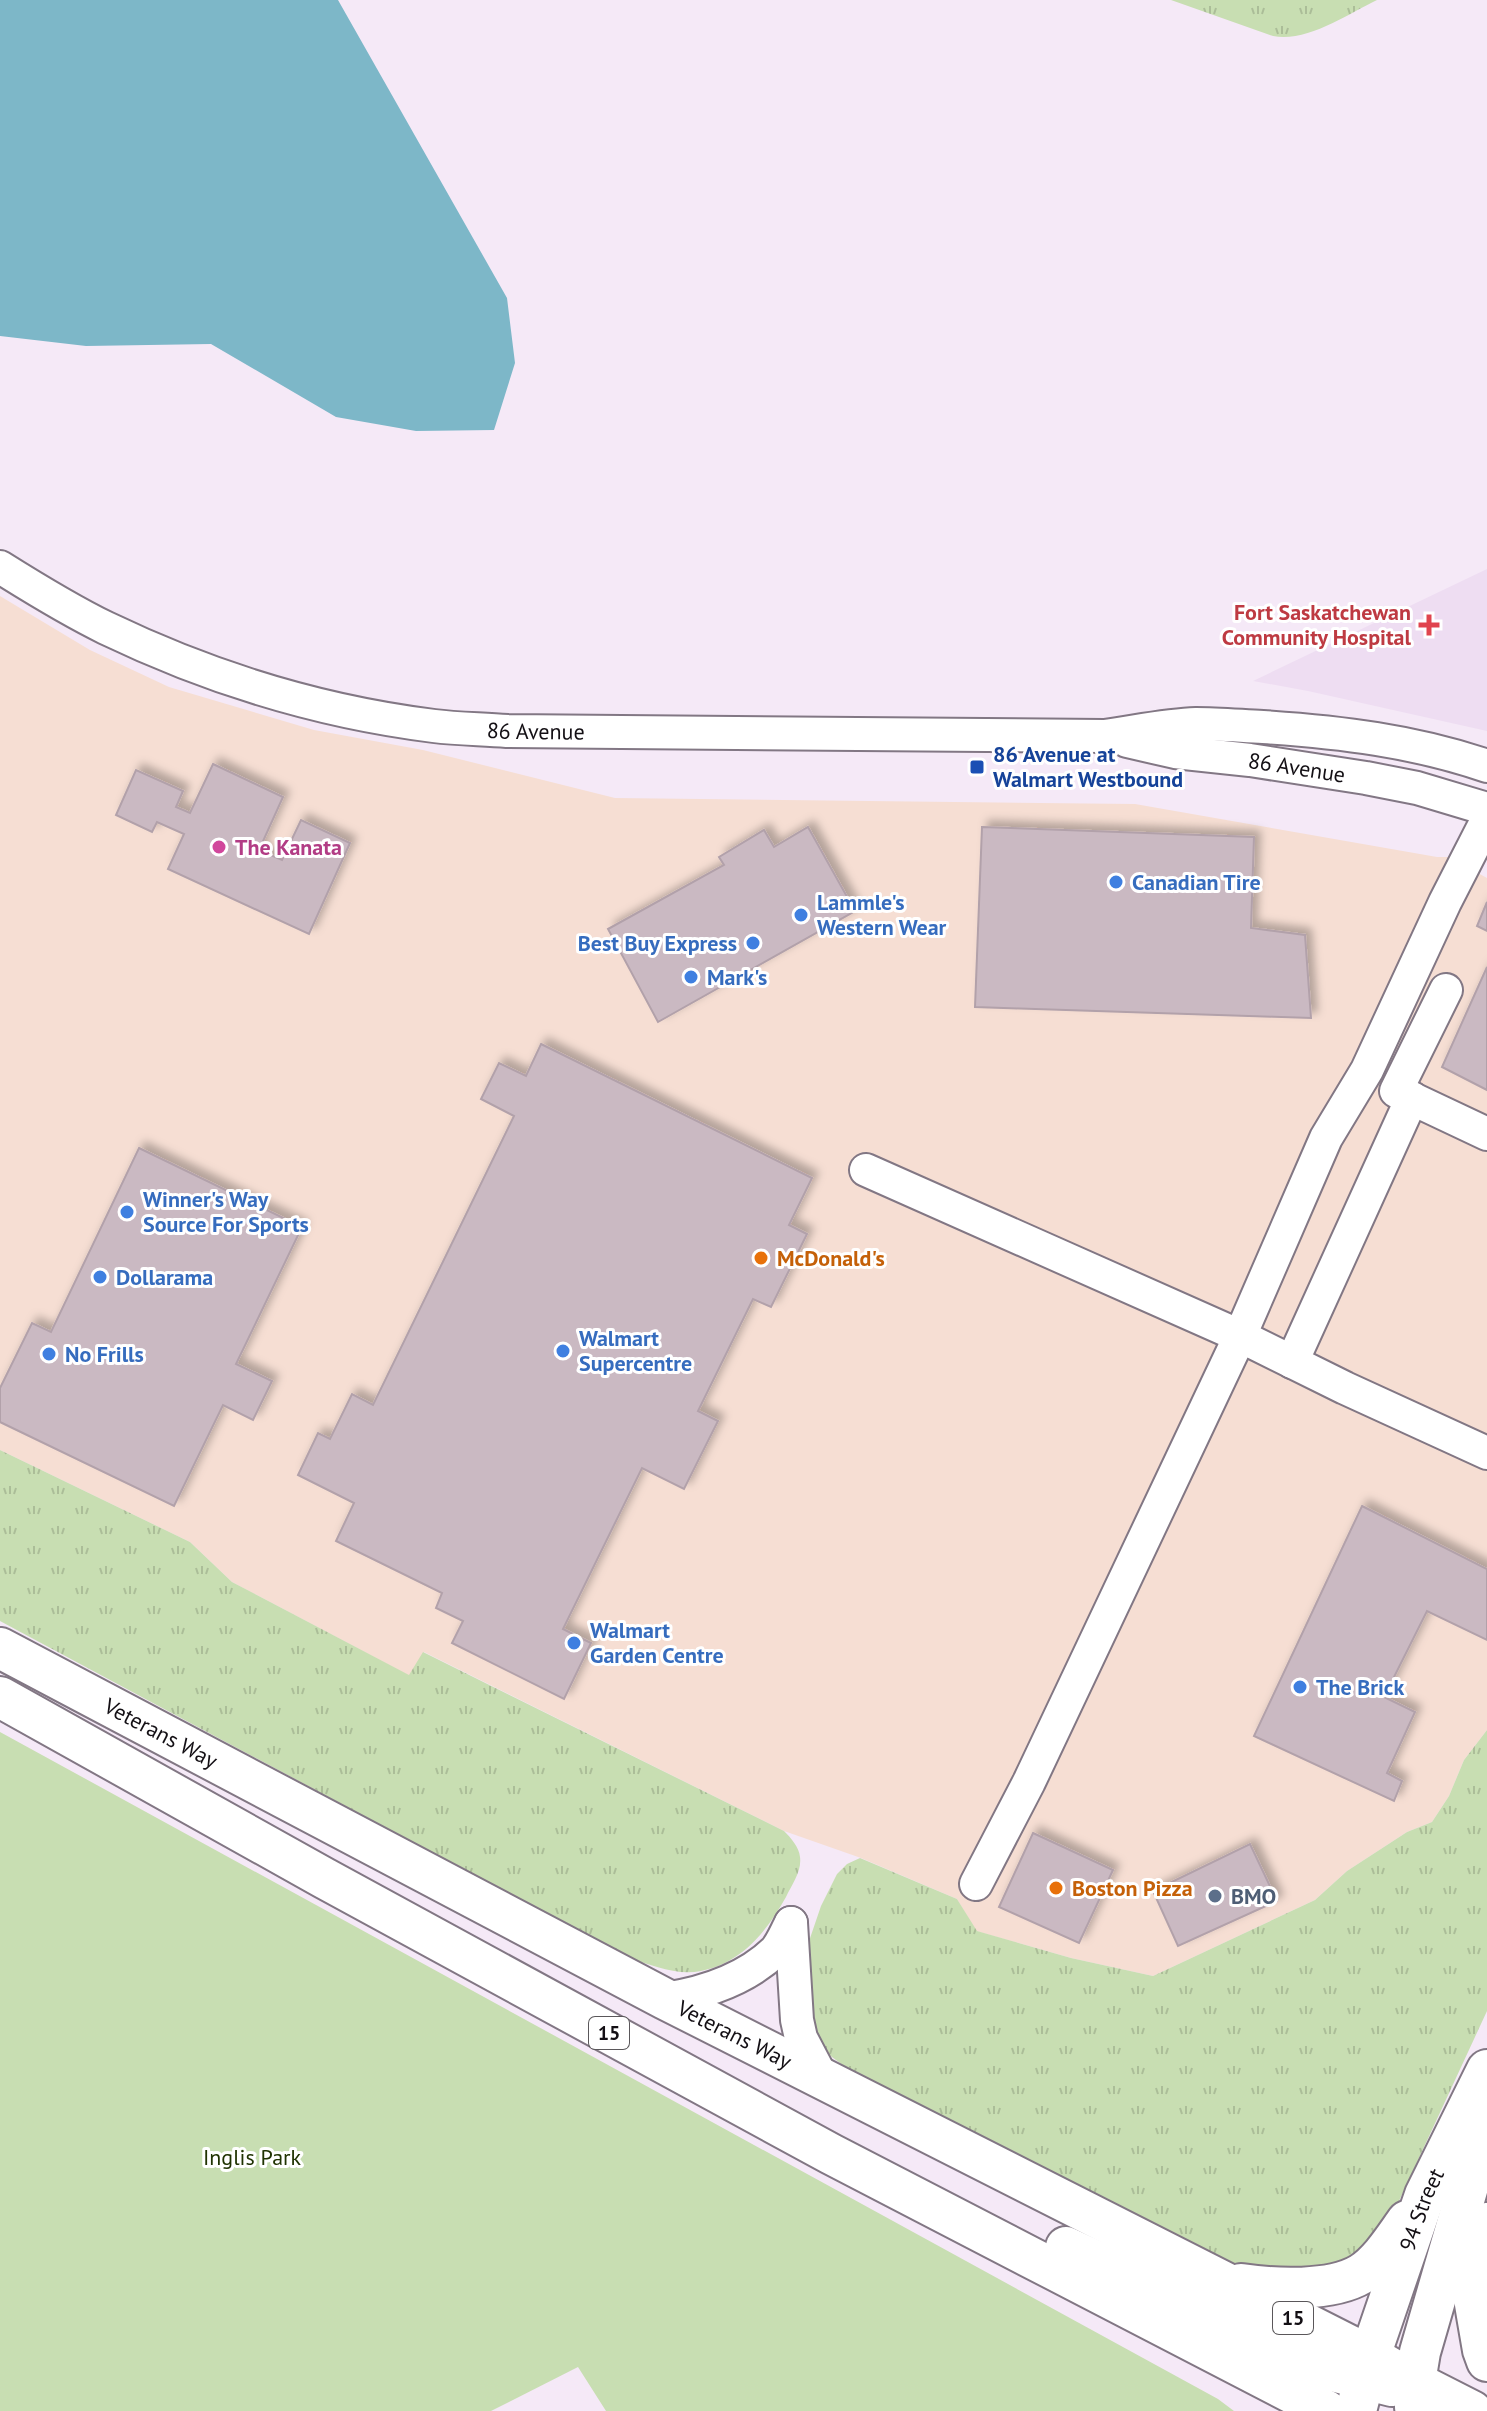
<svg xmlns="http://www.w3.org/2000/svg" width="1487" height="2411" viewBox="0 0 1487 2411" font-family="'PT Sans',sans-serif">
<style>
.commercial{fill:#f6ded3}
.built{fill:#eeddf2}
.grass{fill:url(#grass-tufts)}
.park{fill:#c8deb2}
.water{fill:#7db7c8}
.building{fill:#cab9c2;stroke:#b2a1aa;stroke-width:2;filter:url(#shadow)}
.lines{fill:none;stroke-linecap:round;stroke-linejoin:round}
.minor-casing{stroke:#827784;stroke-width:36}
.major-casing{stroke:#827784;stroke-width:44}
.minor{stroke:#fff;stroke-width:32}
.major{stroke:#fff;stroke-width:40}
.health-dot{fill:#e0444e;stroke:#fff;stroke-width:3}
.transit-dot{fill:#1a4fb4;stroke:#fff;stroke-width:3}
.hotel-dot{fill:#d1479c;stroke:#fff;stroke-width:3}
.shop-dot{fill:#3f7fe0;stroke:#fff;stroke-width:3}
.food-dot{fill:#e8710a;stroke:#fff;stroke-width:3}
.service-dot{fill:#5c6f8a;stroke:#fff;stroke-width:3}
.labels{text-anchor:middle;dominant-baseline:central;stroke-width:6;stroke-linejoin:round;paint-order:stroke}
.shield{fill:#fff;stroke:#5a575a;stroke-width:2}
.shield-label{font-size:20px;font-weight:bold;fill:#130f14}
.health-label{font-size:22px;font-weight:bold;fill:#be3a42;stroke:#fff;text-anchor:end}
.street-label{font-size:22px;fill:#130f14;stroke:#fff}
.transit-label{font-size:22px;font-weight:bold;fill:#164399;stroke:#fff;text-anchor:start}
.hotel-label{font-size:22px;font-weight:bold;fill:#b23c85;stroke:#fff;text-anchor:start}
.shop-label{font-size:22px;font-weight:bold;fill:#366cbe;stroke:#fff;text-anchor:start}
.food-label{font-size:22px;font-weight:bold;fill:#c56008;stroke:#fff;text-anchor:start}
.service-label{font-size:22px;font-weight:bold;fill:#4e5e75;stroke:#fff;text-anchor:start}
.park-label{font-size:22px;fill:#203302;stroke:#fff}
</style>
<defs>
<pattern id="grass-tufts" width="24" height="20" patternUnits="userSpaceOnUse" patternTransform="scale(2)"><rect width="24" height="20" fill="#c8deb2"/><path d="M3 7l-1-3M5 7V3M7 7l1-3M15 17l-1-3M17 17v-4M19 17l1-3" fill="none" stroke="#abbd98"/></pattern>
<filter id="shadow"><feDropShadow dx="6" dy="-6" stdDeviation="4" flood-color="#0004"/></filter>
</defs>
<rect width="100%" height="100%" fill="#f5e9f7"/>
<!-- commercial -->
<polygon class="commercial" points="0,596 90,650 169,687 314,730 423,750 615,798 1135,804 1437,857 1448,857 1487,878 1487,1730 1464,1760 1449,1796 1432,1822 1407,1832 1347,1871 1315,1900 1153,1976 1071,1958 976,1931 957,1899 861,1858 784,1831 424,1652 410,1676 232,1582 190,1542 0,1450"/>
<!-- built -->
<polygon class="built" points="1487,569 1487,731 1308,691 1253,681"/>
<!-- grass -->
<g class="grass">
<path d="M1171,0H1377C1348,14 1306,43 1273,36Z"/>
<path d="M0,1450L190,1542L232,1582L409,1675L423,1652L784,1831C791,1838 799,1847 800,1857C802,1871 792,1884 786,1897C767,1931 742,1963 701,1971C676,1976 652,1965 629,1958L0,1621Z"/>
<polygon points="1487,1730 1487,2011 1387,2227 1363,2250 1343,2262 1311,2273 1255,2272 1223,2261 852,2072 828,2054 817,2041 807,2019 807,1947 821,1906 837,1874 847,1864 860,1858 957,1899 977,1931 1071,1958 1153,1976 1315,1900 1347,1871 1407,1832 1432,1822 1449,1796 1464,1760"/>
</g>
<!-- park -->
<polygon class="park" points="0,1732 1218,2399 1234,2411 606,2411 578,2367 491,2411 0,2411"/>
<!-- water -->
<polygon class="water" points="0,0 338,0 507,298 515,363 494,430 416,431 336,417 211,344 86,346 0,336"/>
<!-- building -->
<g class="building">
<polygon points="213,764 283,797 259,850 282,860 301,820 350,843 309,934 168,869 184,834 157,822 152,832 116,815 136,770 183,791 176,807 190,813"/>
<polygon points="808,827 855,911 658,1022 608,929 724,865 719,857 764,830 774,847"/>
<polygon points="982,827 1254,837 1251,928 1305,935 1311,1018 975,1007"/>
<polygon points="1487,902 1487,931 1477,926"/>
<polygon points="1487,967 1487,1090 1442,1067"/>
<polygon points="541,1044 812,1178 789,1225 807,1234 771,1307 753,1299 698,1411 718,1421 684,1489 642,1468 563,1629 591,1643 564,1699 452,1643 463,1621 436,1608 442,1593 336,1541 354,1503 298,1475 318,1433 330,1439 352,1394 373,1405 514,1116 481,1099 499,1063 526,1076"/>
<polygon points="139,1148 302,1227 236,1364 272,1381 253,1420 223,1405 174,1506 0,1422 0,1388 32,1323 51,1332"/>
<polygon points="1362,1506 1487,1569 1487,1640 1427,1611 1384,1697 1415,1712 1387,1773 1402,1781 1394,1801 1254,1736"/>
<polygon points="1033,1833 1113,1870 1079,1943 999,1907"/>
<polygon points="1250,1844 1277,1901 1178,1946 1153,1891"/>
</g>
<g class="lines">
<!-- minor casing -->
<g class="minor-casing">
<g id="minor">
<path id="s1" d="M0,567C35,589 69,610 106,628C208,677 321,712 434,726C458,729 483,729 507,731L1104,736C1134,732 1166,725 1196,724C1218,724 1241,726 1263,727C1339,732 1415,741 1487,766"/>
<path id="s2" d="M1127,741L1175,752L1250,760L1366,778L1417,788L1487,809"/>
<polyline points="1446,990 1396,1091 1487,1134"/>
<polyline points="866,1170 1240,1336 1345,1388 1487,1453"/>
<polyline points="1292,1362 1412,1098"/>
<polyline points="976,1884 1029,1782 1240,1336 1326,1138 1367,1070 1445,902 1487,820"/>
<polyline points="791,1923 797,2020 801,2038 823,2080"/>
<path d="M665,1999C703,1993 746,1979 775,1951C782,1943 786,1932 791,1923"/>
</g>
</g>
<!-- major casing -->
<g class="major-casing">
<g id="major">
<path id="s3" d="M0,1648L665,1999L1370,2356L1415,2382L1472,2411"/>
<polyline points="0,1697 324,1878 831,2154 1327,2411"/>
<polyline points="1066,2247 1329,2370 1392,2386"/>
<polyline points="1470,2275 1483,2350 1487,2361"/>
<path d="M1241,2284C1274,2289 1331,2292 1361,2274C1380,2262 1394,2239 1407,2221"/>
<polyline points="1467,2284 1487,2223"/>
<polyline points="1415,2407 1415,2382 1420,2352 1487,2121"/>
<path id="s4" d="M1356,2411L1370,2356L1425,2195L1487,2070"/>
</g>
</g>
<!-- minor -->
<use href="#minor" class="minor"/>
<!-- major -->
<use href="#major" class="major"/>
</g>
<!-- markers -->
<path class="health-dot" d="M1425 613h8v8h8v8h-8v8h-8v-8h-8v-8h8z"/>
<rect class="transit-dot" x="969" y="759" width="16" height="16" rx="4"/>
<circle class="hotel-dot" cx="219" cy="847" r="8"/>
<g class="shop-dot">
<circle cx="1116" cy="882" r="8"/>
<circle cx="801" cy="915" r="8"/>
<circle cx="753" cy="943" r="8"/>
<circle cx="691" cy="977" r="8"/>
<circle cx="127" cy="1212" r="8"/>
<circle cx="100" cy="1277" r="8"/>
<circle cx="563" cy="1351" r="8"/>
<circle cx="49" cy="1354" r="8"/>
<circle cx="574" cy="1643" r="8"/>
<circle cx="1300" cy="1687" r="8"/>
</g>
<g class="food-dot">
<circle cx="761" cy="1258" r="8"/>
<circle cx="1056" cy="1888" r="8"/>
</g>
<circle class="service-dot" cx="1215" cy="1896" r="8"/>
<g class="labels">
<!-- shield labels -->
<g class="shield">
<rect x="589" y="2017" width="40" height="32" rx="6"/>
<rect x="1273" y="2302" width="40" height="32" rx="6"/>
</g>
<g class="shield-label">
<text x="609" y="2033">15</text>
<text x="1293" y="2318">15</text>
</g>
<!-- health labels -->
<g class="health-label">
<text x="1411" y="612">Fort Saskatchewan<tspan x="1411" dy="25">Community Hospital</tspan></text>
</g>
<!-- street labels -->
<g class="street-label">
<text stroke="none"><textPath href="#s1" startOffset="568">86 Avenue</textPath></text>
<text stroke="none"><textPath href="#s2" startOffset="172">86 Avenue</textPath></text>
<text stroke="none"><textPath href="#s3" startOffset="182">Veterans Way</textPath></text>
<text stroke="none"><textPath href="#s3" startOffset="830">Veterans Way</textPath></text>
<text stroke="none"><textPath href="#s4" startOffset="212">94 Street</textPath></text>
</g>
<!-- transit labels -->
<g class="transit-label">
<text x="993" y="754">86 Avenue at<tspan x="993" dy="25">Walmart Westbound</tspan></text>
</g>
<!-- hotel labels -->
<g class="hotel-label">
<text x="235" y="847">The Kanata</text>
</g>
<!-- shop labels -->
<g class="shop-label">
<text x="1132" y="882">Canadian Tire</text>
<text x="817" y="902">Lammle's<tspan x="817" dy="25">Western Wear</tspan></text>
<text x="737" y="943" text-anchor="end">Best Buy Express</text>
<text x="707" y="977">Mark's</text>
<text x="143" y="1199">Winner's Way<tspan x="143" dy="25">Source For Sports</tspan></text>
<text x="116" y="1277">Dollarama</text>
<text x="579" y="1338">Walmart<tspan x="579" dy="25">Supercentre</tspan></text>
<text x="65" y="1354">No Frills</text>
<text x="590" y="1630">Walmart<tspan x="590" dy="25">Garden Centre</tspan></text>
<text x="1316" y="1687">The Brick</text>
</g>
<!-- food labels -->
<g class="food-label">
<text x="777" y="1258">McDonald's</text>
<text x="1072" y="1888">Boston Pizza</text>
</g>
<!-- service labels -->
<g class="service-label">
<text x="1231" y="1896">BMO</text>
</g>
<!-- park labels -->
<g class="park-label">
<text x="252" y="2157">Inglis Park</text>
</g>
</g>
</svg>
